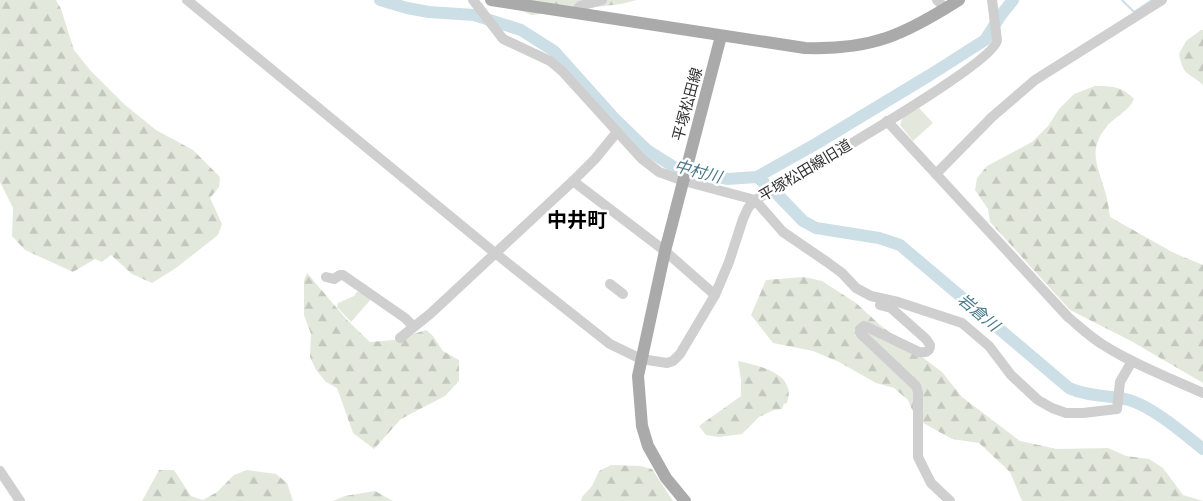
<svg xmlns="http://www.w3.org/2000/svg" width="1203" height="501" viewBox="0 0 1203 501" font-family="Ubuntu,'Noto Sans JP',sans-serif">
<style>
.forest{fill:url(#forest-firs)}
.park{fill:#e3e8dc}
.lines{fill:none;stroke-linecap:round;stroke-linejoin:round}
.stream{stroke:#ccdfe6;stroke-width:2}
.river{stroke:#ccdfe6;stroke-width:12}
.minor{stroke:#cfcfcf;stroke-width:10}
.major{stroke:#aaa;stroke-width:12}
.labels{text-anchor:middle;dominant-baseline:central;stroke-width:5;stroke-linejoin:round;paint-order:stroke}
.street-label{font-size:15px;fill:#323232;stroke:#fff}
.water-label{font-size:16px;font-style:italic;fill:#49798b;stroke:#fff}
.district-label{font-size:20px;font-weight:bold;fill:#000;stroke:#fff}
</style>
<defs>
<pattern id="forest-firs" width="22" height="20" patternUnits="userSpaceOnUse" patternTransform="scale(1.25)"><rect width="22" height="20" fill="#e3e8dc"/><path d="M5 1l3.5 6h-7zM16 11l3.5 6h-7z" fill="#c3c7bd"/></pattern>
</defs>
<rect width="100%" height="100%" fill="#fff"/>
<!-- forest -->
<g class="forest">
<polygon points="0,0 56,0 61,9 74,50 90,70 124,104 156,130 193,150 220,177 219,187 210,198 222,224 218,235 176,268 152,283 132,274 111,255 102,262 95,259 73,272 25,250 12,236 13,208 0,182"/>
<polygon points="493,0 637,0 621,4 532,15"/>
<path d="M1201,30H1203V85C1188,71 1184,78 1179,54L1186,41Z"/>
<path d="M1095,86C1111,86 1122,86 1134,99C1129,111 1116,116 1107,126C1086,152 1099,167 1106,195C1108,202 1109,210 1110,217L1174,253L1203,265V383L1131,341L1070,310L990,222L988,209L975,190L977,178L987,166L1032,142L1048,126L1059,109L1074,94Z"/>
<polygon points="307,273 347,320 370,342 394,340 426,330 433,336 443,351 459,360 459,381 445,396 401,419 374,449 353,433 337,388 326,382 316,370 310,357 311,334 304,315 304,280"/>
<polygon points="804,277 822,281 856,303 880,325 942,372 962,397 1020,441 1057,449 1108,448 1126,456 1149,459 1163,468 1183,495 1203,501 1022,501 1010,472 979,443 952,439 916,419 908,400 894,388 876,383 839,362 813,351 773,343 751,315 766,280"/>
<path d="M738,361C760,366 797,373 787,403L784,404L782,409L774,410L759,417L742,434L719,437L706,435L699,426L741,396V380Z"/>
<polygon points="611,465 640,466 652,469 673,501 581,501 582,497 592,486 599,471"/>
<polygon points="159,470 174,470 191,496 203,500 217,492 234,475 247,470 276,474 287,483 293,501 142,501"/>
<polygon points="375,491 393,501 333,501 345,496"/>
</g>
<!-- park -->
<g class="park">
<polygon points="919,108 933,123 913,141 900,125 903,117"/>
<polygon points="357,292 362,292 372,298 351,322 337,307 338,303 354,296"/>
</g>
<g class="lines">
<!-- stream -->
<polyline class="stream" points="1122,0 1134,12 1152,0"/>
<!-- river -->
<g class="river">
<polyline points="380,0 407,8 429,12 474,15 521,30 554,51 614,118 647,150 674,167 727,179 757,177 814,145 930,75 985,40 1001,15 1013,0"/>
<path d="M757,177L776,193L803,221L816,228L879,238L900,245L1069,388C1088,397 1108,395 1129,400C1153,407 1183,433 1203,449"/>
</g>
<!-- minor -->
<g class="minor">
<path d="M187,0L495,253L610,344L641,359L667,363L673,361L680,354L715,295L729,262L743,219L748,208L755,200C787,181 995,64 997,40L992,0"/>
<polyline points="473,0 503,39 550,61 562,71 641,158 659,172 684,181 755,200 783,232 827,262 842,273 856,288 871,296 898,302 962,323 989,346 1011,375 1038,400 1052,408 1066,413 1083,413 1117,409 1120,382 1132,361"/>
<polyline points="937,0 946,9"/>
<polyline points="575,13 580,6 602,0"/>
<path d="M887,121L1068,317C1080,327 1091,338 1105,346C1135,365 1170,378 1203,393"/>
<polyline points="936,174 992,117 1035,80 1162,0"/>
<polyline points="573,181 665,251 715,295"/>
<polyline points="326,277 334,279 340,275 343,275 405,318 413,326"/>
<polyline points="610,284 623,294"/>
<path d="M880,305L891,308L926,339L930,345C930,352 925,353 919,352L867,327L864,326L860,329L861,334L916,386L918,392V457L931,483L950,501"/>
<polyline points="400,338 430,314 573,181 595,159 617,132"/>
<polyline points="0,471 20,501"/>
</g>
<!-- major -->
<g class="major">
<path d="M491,0L805,48C872,50 904,35 959,0"/>
<polyline points="685,501 666,478 648,446 642,426 638,376 665,251 721,36"/>
</g>
</g>
<g class="labels">
<!-- street labels -->
<g class="street-label">
<text transform="translate(687 104) rotate(-75)">平塚松田線</text>
<text transform="translate(805 170) rotate(-31)">平塚松田線旧道</text>
</g>
<!-- water labels -->
<g class="water-label">
<text transform="translate(698 171) rotate(15)">中村川</text>
<text transform="translate(979 312) rotate(40)">岩倉川</text>
</g>
<!-- district labels -->
<g class="district-label">
<text x="577" y="219">中井町</text>
</g>
</g>
</svg>
